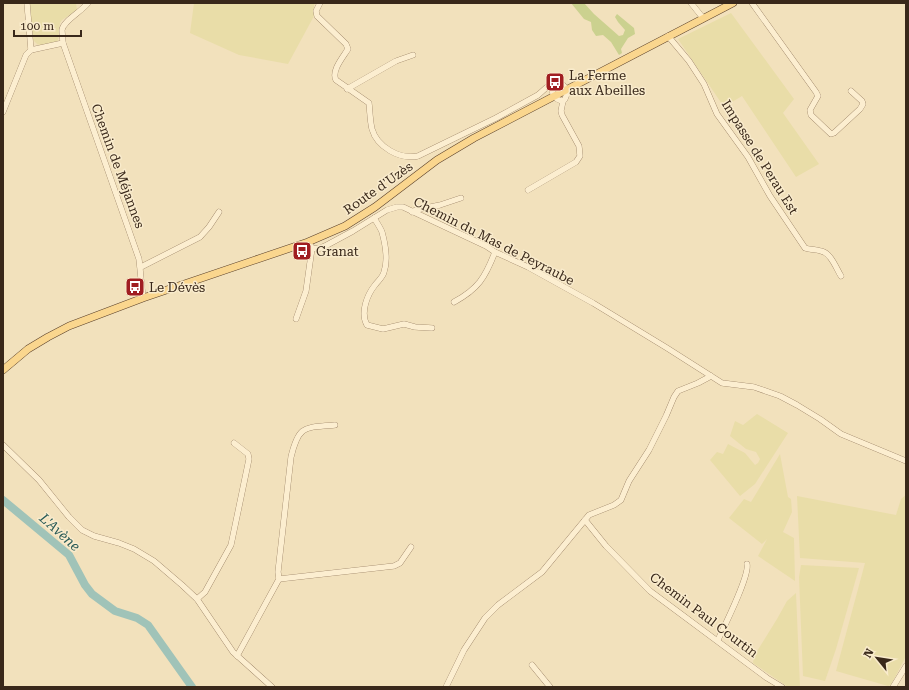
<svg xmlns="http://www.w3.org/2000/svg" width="909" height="690" viewBox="0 0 909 690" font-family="'Roboto Serif',serif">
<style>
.farmland{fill:#e9dda8}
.green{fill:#cbd18f}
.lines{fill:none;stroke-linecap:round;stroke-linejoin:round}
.river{stroke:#a0c3b8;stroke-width:8}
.minor-casing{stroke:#8b7054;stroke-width:6}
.major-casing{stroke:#583e29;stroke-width:8}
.minor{stroke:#fceed0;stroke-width:5.5}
.major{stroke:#fad68e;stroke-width:7}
.labels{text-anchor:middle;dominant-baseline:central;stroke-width:3;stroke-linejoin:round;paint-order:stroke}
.poi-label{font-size:13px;fill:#39281a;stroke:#f9ebcc;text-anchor:start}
.street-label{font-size:13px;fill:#39281a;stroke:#f9ebcc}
.water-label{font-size:14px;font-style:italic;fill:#285a56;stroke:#f9ebcc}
</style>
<rect width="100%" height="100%" fill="#f2e1bc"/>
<!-- farmland -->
<g class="farmland">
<polygon points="28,3 76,3 77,10 62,20 60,23 58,41 42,46 37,44 33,40"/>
<polygon points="194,3 316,3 314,5 314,16 288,64 239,55 190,33"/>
<polygon points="731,13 794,99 783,113 819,164 796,177 742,96 724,107 678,39"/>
<polygon points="757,414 788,433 755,484 740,496 710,460 717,452 723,454 728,444 745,453 755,465 758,463 760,459 756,452 746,449 730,436 735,421 743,425"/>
<polygon points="780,454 788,497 791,499 792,512 783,532 794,538 795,581 758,556 767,539 762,544 729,518 744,499 751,502"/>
<polygon points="906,495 906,656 891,685 888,686 836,671 865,563 800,558 797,496 896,515 901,499"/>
<polygon points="801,565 859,568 836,649 825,681 803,676 799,577"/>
<polygon points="796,593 800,687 788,687 753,663 754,656 777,619 787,601"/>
</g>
<!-- green -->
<polygon class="green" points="571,3 584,3 594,14 619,36 623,35 625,30 618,22 615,17 617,14 634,28 635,34 628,38 621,49 622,53 619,55 611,42 603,35 596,36 592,30 591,22 584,19"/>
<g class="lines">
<!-- river -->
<polyline class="river" points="3,500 69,555 85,585 92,594 115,611 137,618 148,625 192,687"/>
<!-- minor casing -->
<g class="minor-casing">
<g id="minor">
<polyline points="27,3 31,50"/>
<path d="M88,3C81,12 63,21 62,30C62,34 63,39 63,43L139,259L143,298"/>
<path d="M320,3L316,11L317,16L346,44L348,49C343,57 331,71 336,80L369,103C370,112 370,121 372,129C377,147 400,160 418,156L496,118L538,95L547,87L550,86H554"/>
<polyline points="691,3 703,18"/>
<polyline points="752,3 816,92 818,96 810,110 811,115 831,134 834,133 860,109 863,104 862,101 851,91"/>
<path d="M668,36L689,61L704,84L717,114L748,157L770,196L805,248C810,250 815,249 821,251C831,253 836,268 841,276"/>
<path d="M560,84L563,85L568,91L565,99L563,101C555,100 550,93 554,86Z"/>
<polyline points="347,89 396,61 413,55"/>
<polyline points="3,112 26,55 31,50 63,43"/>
<polyline points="528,190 576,162 580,156 579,146 562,115 561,111 563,101"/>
<polyline points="412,212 416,210 440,205 461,198"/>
<path d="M374,218C377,223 380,227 382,232C385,243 388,261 384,272C383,277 378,281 375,285C367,295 360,313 367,325L383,329L404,324L415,327L432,328"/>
<polyline points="308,242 312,248 318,249 327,245 353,231 387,210 397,207 403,207 486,246 495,252 528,267 593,303 667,348 722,383 754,387 780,396 797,405 820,419 841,434 906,461"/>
<polyline points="141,267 200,237 209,227 219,212"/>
<path d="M454,302C478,289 485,278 495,252"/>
<polyline points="296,319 306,291 312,248"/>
<polyline points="3,445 39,480 69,517 82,530 94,536 119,543 134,549 154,561 182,585 197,599 233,652 272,687"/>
<polyline points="585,520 606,546 650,591 767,678 782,687"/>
<polyline points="279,579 394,566 400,563 411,547"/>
<polyline points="197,599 205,592 231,545 249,459 248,454 234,443"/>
<path d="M718,640C724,627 750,575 747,564"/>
<path d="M237,656L279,579L278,572L291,457C299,424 305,428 335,425"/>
<polyline points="532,665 550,687"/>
<polyline points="446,687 464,650 485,618 498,605 542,572 589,515 614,505 621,500 629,481 649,450 666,416 674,397 678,391 698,383 711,376"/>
<polyline points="893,687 906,666"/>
</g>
</g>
<!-- major casing -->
<g class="major-casing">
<polyline id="major" points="3,370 28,349 48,337 69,326 143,298 308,242 345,226 375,207 437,160 474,138 733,3"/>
</g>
<!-- minor -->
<use href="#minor" class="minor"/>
<!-- major -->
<use href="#major" class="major"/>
</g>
<!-- icons -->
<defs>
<g id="bus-square" transform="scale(1)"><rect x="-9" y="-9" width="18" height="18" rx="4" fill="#a01d21" stroke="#f9ebcc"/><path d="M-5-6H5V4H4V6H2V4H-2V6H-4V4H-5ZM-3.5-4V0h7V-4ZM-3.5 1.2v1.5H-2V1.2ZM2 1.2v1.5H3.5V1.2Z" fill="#fff"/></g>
</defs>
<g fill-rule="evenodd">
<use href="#bus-square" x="555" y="82"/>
<use href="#bus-square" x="302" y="251"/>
<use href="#bus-square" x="135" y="287"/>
</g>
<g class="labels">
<!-- poi labels -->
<g class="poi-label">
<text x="569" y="75">La Ferme<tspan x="569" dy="15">aux Abeilles</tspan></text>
<text x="316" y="251">Granat</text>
<text x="149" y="287">Le Dévès</text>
</g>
<!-- street labels -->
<g class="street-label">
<text transform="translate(760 157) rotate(58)">Impasse de Perau Est</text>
<text transform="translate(118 166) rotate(70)">Chemin de Méjannes</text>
<text transform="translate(378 188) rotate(-35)">Route d'Uzès</text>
<text transform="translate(494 241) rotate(27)">Chemin du Mas de Peyraube</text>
<text transform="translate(704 615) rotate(37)">Chemin Paul Courtin</text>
</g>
<!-- water labels -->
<g class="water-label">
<text transform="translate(60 532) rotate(42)">L'Avène</text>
</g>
</g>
<!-- border -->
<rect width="909" height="690" fill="none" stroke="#39281a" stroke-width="8"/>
<!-- north arrow -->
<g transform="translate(877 658) rotate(300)" stroke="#f9ebcc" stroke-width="3" paint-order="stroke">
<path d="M0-3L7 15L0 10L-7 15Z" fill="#39281a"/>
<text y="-6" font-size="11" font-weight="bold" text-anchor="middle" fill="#39281a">N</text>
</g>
<!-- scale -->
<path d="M14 30v6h67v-6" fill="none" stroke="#39281a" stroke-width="2"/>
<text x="20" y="30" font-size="12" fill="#39281a" stroke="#f9ebcc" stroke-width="3" paint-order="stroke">100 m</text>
</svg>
